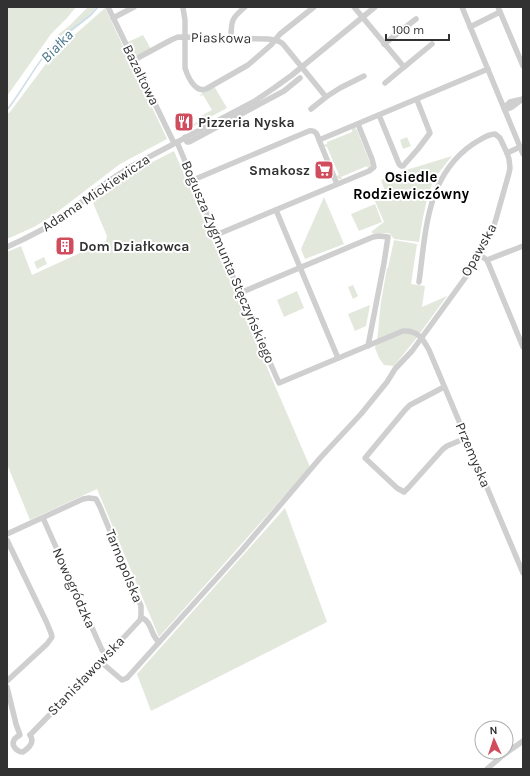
<svg xmlns="http://www.w3.org/2000/svg" width="530" height="776" viewBox="0 0 530 776" font-family="Karla,sans-serif">
<style>
.green{fill:#e3e8dd}
.water{fill:#cddee6}
.lines{fill:none;stroke-linecap:round;stroke-linejoin:round}
.stream{stroke:#cddee6;stroke-width:1.5}
.minor{stroke:#cfcfcf;stroke-width:5.5}
.labels{text-anchor:middle;dominant-baseline:central;stroke-width:4;stroke-linejoin:round;paint-order:stroke}
.street-label{font-size:14px;fill:#323232;stroke:#fff}
.poi-label{font-size:14px;font-weight:bold;fill:#323232;stroke:#fff;text-anchor:start}
.water-label{font-size:15px;font-style:italic;fill:#49758b;stroke:#fff}
.neighbourhood-label{font-size:15px;font-weight:bold;fill:#000;stroke:#fff}
</style>
<rect width="100%" height="100%" fill="#fff"/>
<!-- green -->
<g class="green">
<polygon points="7,7 76,7 67,18 51,34 7,96"/>
<polygon points="88,7 97,7 89,15 57,39 56,36 69,26"/>
<polygon points="105,8 167,139 120,164 52,216 34,227 7,239 7,114 10,112 54,53"/>
<polygon points="143,35 151,49 140,55 139,54 136,56 128,42"/>
<path d="M214,86L227,108L188,129L187,128L200,120L199,117L212,110L203,95L200,96C202,91 209,89 214,86Z"/>
<polygon points="352,128 355,128 357,130 371,165 368,168 367,166 341,177 342,179 339,179 336,176 339,175 327,147 324,146 323,145 327,144 327,142 352,132"/>
<polygon points="407,137 411,146 403,149 400,140"/>
<polygon points="174,151 310,467 159,637 97,489 30,520 9,469 7,463 7,252 21,246 32,275 106,241 107,236 93,203 131,173"/>
<path d="M452,156C445,165 437,174 432,184C425,203 422,223 419,242L394,239L389,233L374,234L371,232L384,222L375,201L387,196L381,180L400,172Z"/>
<polygon points="324,197 344,244 305,259 301,249"/>
<polygon points="375,204 382,222 359,231 351,214"/>
<polygon points="394,240 417,244 411,284 425,286 422,307 447,296 415,340 394,366 384,365 379,358 375,348 377,341 381,302 387,268 388,268"/>
<polygon points="44,257 47,264 37,269 34,262"/>
<polygon points="353,285 358,296 353,299 348,287"/>
<polygon points="297,291 304,308 284,317 277,300"/>
<polygon points="370,305 366,326 355,331 348,314"/>
<polygon points="285,508 327,622 151,711 137,674"/>
</g>
<!-- water -->
<polygon class="water" points="97,7 99,7 91,16 59,41 57,39 89,15"/>
<g class="lines">
<!-- stream -->
<path class="stream" d="M7,110C25,87 38,59 59,39"/>
<!-- minor -->
<g class="minor">
<polyline points="108,7 174,143"/>
<polyline points="354,7 404,67 432,44"/>
<polyline points="462,7 523,154"/>
<polyline points="498,7 523,66"/>
<path d="M183,8L185,20V68C188,77 195,93 206,89L248,65L271,45L280,34L314,7"/>
<polyline points="113,18 134,7"/>
<polyline points="470,27 500,12"/>
<path d="M231,38C231,20 232,18 245,7"/>
<polyline points="384,44 416,19"/>
<path d="M134,60L171,40L178,37L268,39C273,40 279,40 283,44L326,97L340,88L364,76"/>
<polyline points="385,83 404,67"/>
<polyline points="504,108 510,102 523,99"/>
<polyline points="311,109 326,97"/>
<polyline points="505,110 512,107 521,100"/>
<polyline points="379,115 399,164 401,166 403,166 418,149 430,133 417,100"/>
<polyline points="185,137 187,142 189,142 284,91 300,78"/>
<polyline points="319,140 337,184"/>
<path d="M177,142L248,313L279,383L403,331C418,330 423,339 429,350L523,573"/>
<polyline points="507,153 520,147"/>
<path d="M193,180L309,131C316,130 317,134 319,140L488,69"/>
<polyline points="276,210 338,358"/>
<polyline points="216,235 369,171 374,167 372,159 358,124"/>
<polyline points="7,247 24,239 53,224 70,211 110,180 130,167 255,101 274,88 292,75 375,7"/>
<polyline points="480,255 487,260 523,347"/>
<polyline points="487,260 523,246"/>
<polyline points="240,293 373,237 379,236 388,237 384,263 368,346"/>
<polyline points="444,387 410,405 405,410 365,458 397,488 404,492 409,487 443,449 447,446 466,438"/>
<polyline points="43,518 102,650 107,655"/>
<path d="M7,534L83,499L89,498L96,499L100,507L141,606V617C153,623 150,635 159,642"/>
<polyline points="7,540 46,621 51,633 52,637 47,644 7,681"/>
<path d="M101,662L122,680L127,678L242,550L321,457L361,414L387,382L395,369L412,351L468,274L480,255L493,228L496,219L509,173L510,168L509,159L507,153L500,138L495,134C487,134 480,140 473,144C426,176 426,231 419,282"/>
<path d="M7,687L16,724L20,735C18,736 15,738 14,740C11,746 17,752 23,752C29,748 35,742 30,735"/>
<polyline points="30,735 101,662 140,620 141,617"/>
<polyline points="487,769 502,756 523,741"/>
</g>
</g>
<!-- icons -->
<defs>
<g id="restaurant-square" transform="scale(1)"><rect x="-9" y="-9" width="18" height="18" rx="4" fill="#d14d5d" stroke="#fff"/><path d="M-5-6h1v4h1v-4h1v4h1v-4h1v5L-1.5 .5V6h-2V.5L-5-1ZM5-6V6H3V1.5H1.5Q1.5-4 5-6Z" fill="#fff"/></g>
<g id="supermarket-square" transform="scale(1)"><rect x="-9" y="-9" width="18" height="18" rx="4" fill="#d14d5d" stroke="#fff"/><path d="M-6-5.5h2.5l.6 2H6L4.5 2H-2.5L-4.4-4H-6ZM-1.5 3.2a1.3 1.3 0 1 0 .1 0ZM3 3.2a1.3 1.3 0 1 0 .1 0Z" fill="#fff"/></g>
<g id="building-square" transform="scale(1)"><rect x="-9" y="-9" width="18" height="18" rx="4" fill="#d14d5d" stroke="#fff"/><path d="M-4-6H4V6H1V3H-1V6H-4ZM-2.5-4.3h1.7v1.8h-1.7ZM.8-4.3h1.7v1.8H.8ZM-2.5-1h1.7V.8h-1.7ZM.8-1h1.7V.8H.8Z" fill="#fff"/></g>
</defs>
<g fill-rule="evenodd">
<use href="#restaurant-square" x="184" y="122"/>
<use href="#supermarket-square" x="324" y="170"/>
<use href="#building-square" x="65" y="246"/>
</g>
<g class="labels">
<!-- street labels -->
<g class="street-label">
<text transform="translate(221 38) rotate(1)">Piaskowa</text>
<text transform="translate(141 75) rotate(64)">Bazaltowa</text>
<text transform="translate(96 193) rotate(-34)">Adama Mickiewicza</text>
<text transform="translate(479 250) rotate(-61)">Opawska</text>
<text transform="translate(228 262) rotate(67)">Bogusza Zygmunta Stęczyńskiego</text>
<text transform="translate(473 455) rotate(67)">Przemyska</text>
<text transform="translate(124 566) rotate(68)">Tarnopolska</text>
<text transform="translate(74 588) rotate(66)">Nowogródzka</text>
<text transform="translate(86 676) rotate(-46)">Stanisławowska</text>
</g>
<!-- poi labels -->
<g class="poi-label">
<text x="198" y="122">Pizzeria Nyska</text>
<text x="310" y="170" text-anchor="end">Smakosz</text>
<text x="79" y="246">Dom Działkowca</text>
</g>
<!-- water labels -->
<g class="water-label">
<text transform="translate(57 46) rotate(-46)">Białka</text>
</g>
<!-- neighbourhood labels -->
<g class="neighbourhood-label">
<text x="411" y="177">Osiedle<tspan x="411" dy="17">Rodziewiczówny</tspan></text>
</g>
</g>
<!-- border -->
<rect width="530" height="776" fill="none" stroke="#323232" stroke-width="16"/>
<!-- north arrow -->
<g transform="translate(494 740) rotate(357)"><circle r="19" fill="#ffffff" stroke="#adadad"/>
<path d="M0-3L7 15L0 10L-7 15Z" fill="#d14d5d"/>
<text y="-6" font-size="11" font-weight="bold" text-anchor="middle" fill="#323232">N</text>
</g>
<!-- scale -->
<path d="M386 34v6h63v-6" fill="none" stroke="#323232" stroke-width="2"/>
<text x="392" y="34" font-size="12" fill="#323232" stroke="#ffffff" stroke-width="3" paint-order="stroke">100 m</text>
</svg>
